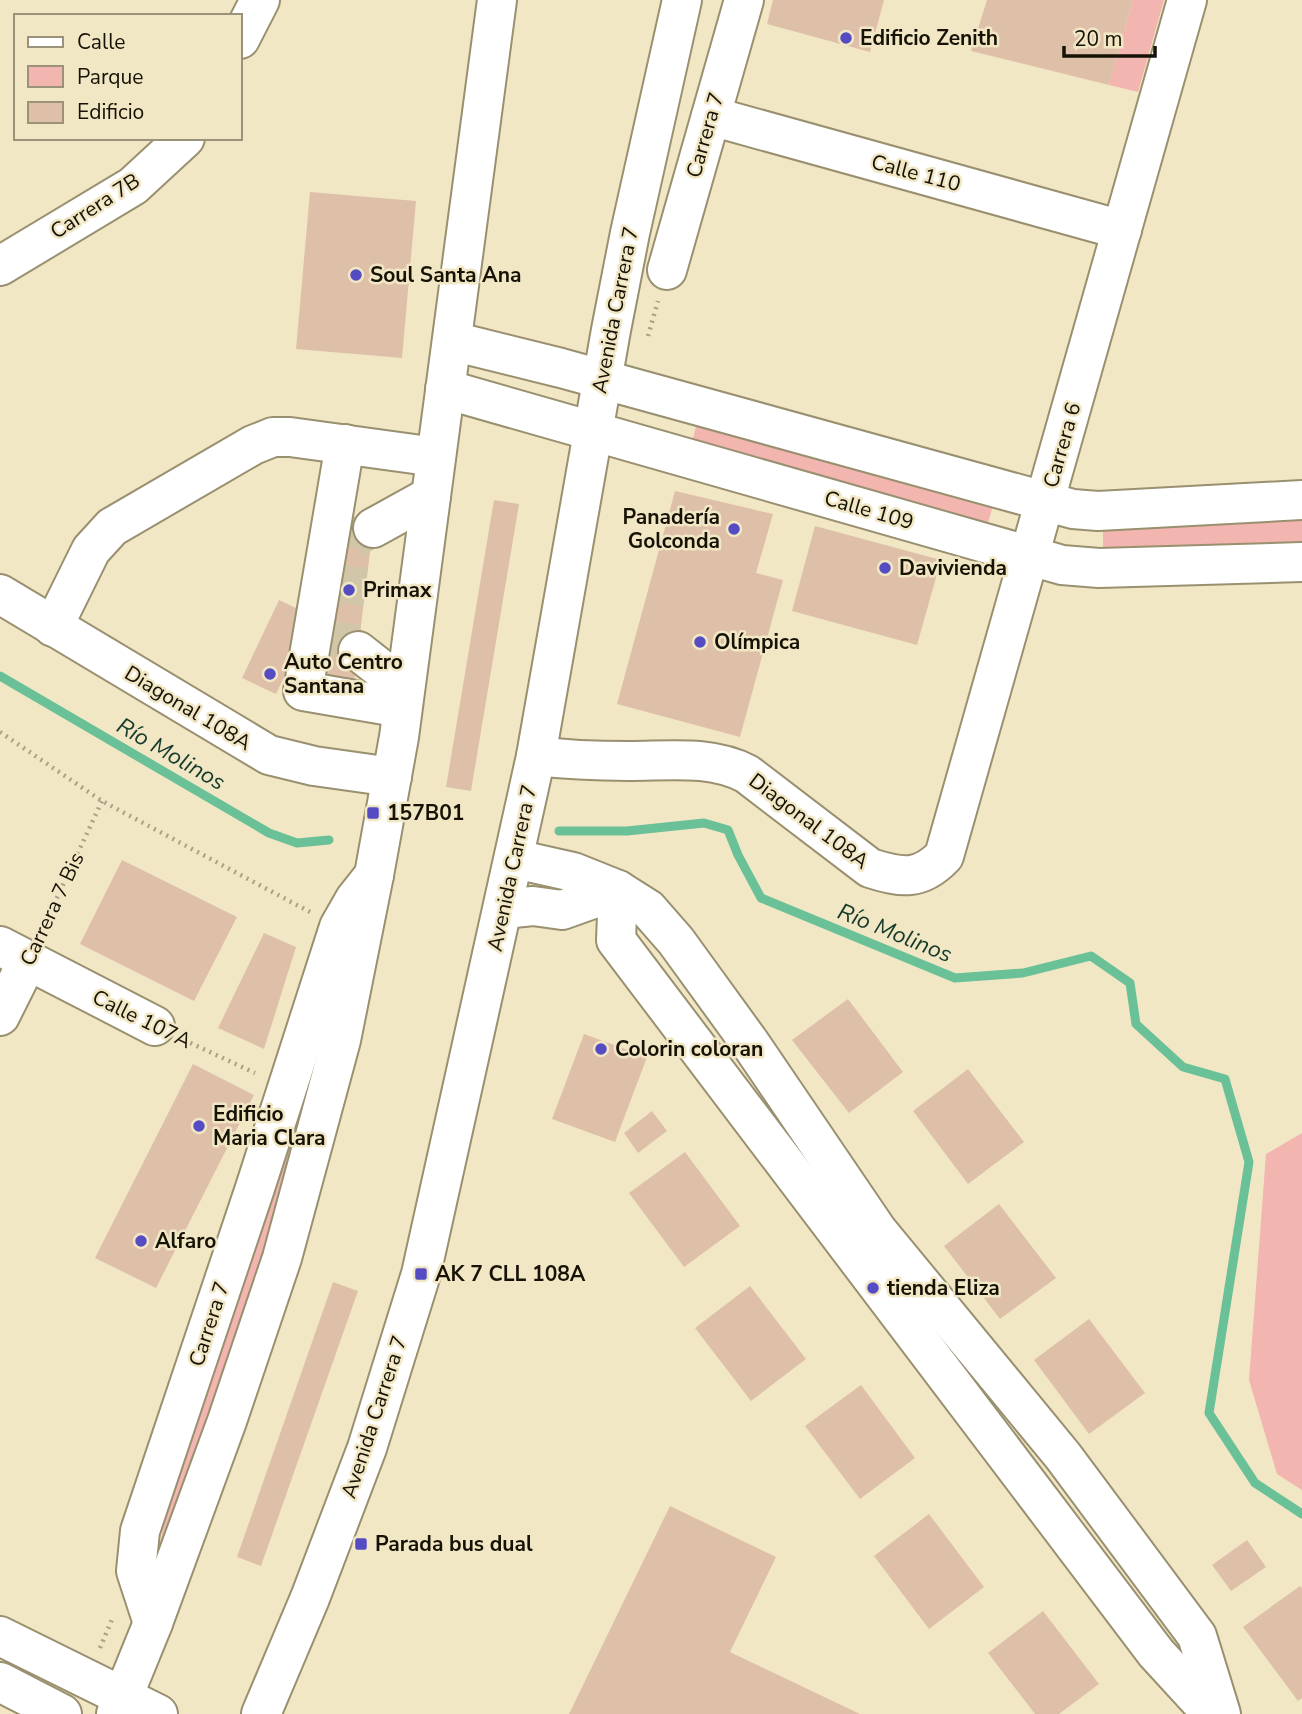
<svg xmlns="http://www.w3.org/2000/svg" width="1302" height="1714" viewBox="0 0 1302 1714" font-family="'Nunito Sans',sans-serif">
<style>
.green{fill:#f2b5b0}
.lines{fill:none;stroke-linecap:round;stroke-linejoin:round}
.stream{stroke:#6ac097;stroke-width:9}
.building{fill:#dec0a9}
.minor-tunnel{stroke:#d1c7a8;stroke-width:38;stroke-dasharray:38 19;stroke-linecap:butt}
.minor-casing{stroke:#999070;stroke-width:42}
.major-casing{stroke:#999070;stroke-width:42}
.path{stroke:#aaa187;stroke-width:4.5;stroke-dasharray:2 5;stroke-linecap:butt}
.minor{stroke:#fff;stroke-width:38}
.major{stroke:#fff;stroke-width:38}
.poi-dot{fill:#554cc4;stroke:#f2e7c5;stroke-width:2.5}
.labels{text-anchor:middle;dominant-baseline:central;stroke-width:5;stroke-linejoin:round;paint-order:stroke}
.poi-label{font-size:21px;font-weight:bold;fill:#161206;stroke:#f2e7c5;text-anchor:start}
.street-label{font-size:21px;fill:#161206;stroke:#f2e7c5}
.water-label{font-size:23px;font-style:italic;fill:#143a29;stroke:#f2e7c5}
</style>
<rect width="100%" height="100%" fill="#f2e7c5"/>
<!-- green -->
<g class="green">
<polygon points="1133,0 1164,0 1138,92 1109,85"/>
<polygon points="697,423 993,506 986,529 691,446"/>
<polygon points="1302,515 1302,546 1103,550 1103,519"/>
<polygon points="325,1036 283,1204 158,1556 171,1482"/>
<polygon points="1302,1133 1302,1490 1277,1474 1249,1380 1266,1154"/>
</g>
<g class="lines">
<!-- stream -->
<g class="stream">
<polyline points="0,676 269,833 297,843 329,840"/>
<polyline points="559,831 627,831 704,823 728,830 738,855 761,898 955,978 1023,973 1091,956 1130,983 1136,1024 1183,1067 1225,1079 1249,1162 1209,1413 1255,1483 1302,1514"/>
</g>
</g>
<!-- building -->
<g class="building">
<polygon points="773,0 884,0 870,52 767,24"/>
<polygon points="987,0 1133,0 1109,85 971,51"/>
<polygon points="310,192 416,201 402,358 296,349"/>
<polygon points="675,491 773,514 756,573 783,580 740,737 617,704"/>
<polygon points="494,500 519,504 471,791 446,787"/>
<polygon points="341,524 373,528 354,682 322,678"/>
<polygon points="815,526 941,560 917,645 792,611"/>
<polygon points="279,600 313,616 276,694 242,678"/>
<polygon points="122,860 237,917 194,1001 80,944"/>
<polygon points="264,933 296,947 264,1049 218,1028"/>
<polygon points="848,999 903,1072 849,1113 792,1040"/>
<polygon points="584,1034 647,1057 615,1142 552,1119"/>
<polygon points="193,1064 254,1095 156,1288 95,1258"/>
<polygon points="968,1069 1024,1142 968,1184 913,1111"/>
<polygon points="652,1111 667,1131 638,1153 624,1133"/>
<polygon points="685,1152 740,1226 684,1267 629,1193"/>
<polygon points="999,1204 1056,1278 1000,1319 944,1246"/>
<polygon points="333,1282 358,1291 261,1566 237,1557"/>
<polygon points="750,1286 806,1359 751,1401 695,1328"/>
<polygon points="1089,1319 1145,1393 1089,1434 1034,1360"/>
<polygon points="861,1385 915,1458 860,1499 805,1426"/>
<polygon points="670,1506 776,1557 730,1652 860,1714 569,1714"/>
<polygon points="929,1514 984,1587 929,1629 874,1556"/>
<polygon points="1247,1540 1266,1567 1231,1591 1212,1565"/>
<polygon points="1300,1586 1302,1588 1302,1698 1298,1701 1243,1627"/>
<polygon points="1043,1611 1099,1684 1059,1714 1035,1714 988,1653"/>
</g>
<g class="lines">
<!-- minor-tunnel -->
<polyline class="minor-tunnel" points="358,651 340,638 352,540 373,528"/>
<!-- minor casing -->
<g class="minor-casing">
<g id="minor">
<polyline points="240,39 260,0"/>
<polyline points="711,116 1122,230"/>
<polyline points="0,266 133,186 185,138"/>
<polyline points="667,270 744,0"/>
<polyline points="452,341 561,368 1073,509 1098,511 1302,500"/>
<polyline points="445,389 1062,565 1099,568 1302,562"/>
<polyline points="345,444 303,691 402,708"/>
<polyline points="373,528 431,496"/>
<polyline points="0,594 269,755 314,766 392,777"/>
<polyline points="53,627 91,550 112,527 253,445 273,437 290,437 436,457"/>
<polyline points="358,651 405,688"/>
<path d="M536,756C568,760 598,761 629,761C669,761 711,755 747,774L870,868C902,878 920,881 944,856L1187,0"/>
<polyline points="515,859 573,872 618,890 648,909 676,941 750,1043 877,1230 1063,1456 1197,1636 1221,1714"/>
<polyline points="504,909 533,906 562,910 618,890 616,940 1156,1653 1212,1714"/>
<polyline points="0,946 155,1026"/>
<polyline points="0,1016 28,960"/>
<polyline points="153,1623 136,1571 140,1531 255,1188 339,927 355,899 374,875"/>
</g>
</g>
<!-- major casing -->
<g class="major-casing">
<g id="major">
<polyline points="0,1636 158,1714"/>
<polyline points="0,1682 62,1714"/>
<polyline points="116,1714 153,1623 227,1421 282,1258 341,1040 374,875 399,737 497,0"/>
<polyline points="261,1714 310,1598 367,1448 421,1274 536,756 611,330 630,233 682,0"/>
</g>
</g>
<!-- path -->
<g class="path">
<polyline points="648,336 658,301"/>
<polyline points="0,732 102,801 310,912"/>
<polyline points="42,930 102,801"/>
<polyline points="184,1040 255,1073"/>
<polyline points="100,1648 113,1617"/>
</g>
<!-- minor -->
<use href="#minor" class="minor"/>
<!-- major -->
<use href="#major" class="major"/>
</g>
<!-- markers -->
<g class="poi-dot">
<circle cx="846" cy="38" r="7"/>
<circle cx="356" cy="275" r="7"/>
<circle cx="734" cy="529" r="7"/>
<circle cx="885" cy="568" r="7"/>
<circle cx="349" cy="590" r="7"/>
<circle cx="700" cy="642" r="7"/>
<circle cx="270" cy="674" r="7"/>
<rect x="366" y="806" width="14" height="14" rx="3.5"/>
<circle cx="601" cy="1049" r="7"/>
<circle cx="199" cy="1126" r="7"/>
<circle cx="141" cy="1241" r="7"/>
<rect x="414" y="1267" width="14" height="14" rx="3.5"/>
<circle cx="873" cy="1288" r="7"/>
<rect x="354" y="1537" width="14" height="14" rx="3.5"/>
</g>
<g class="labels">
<!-- poi labels -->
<g class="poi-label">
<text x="860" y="38">Edificio Zenith</text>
<text x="370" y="275">Soul Santa Ana</text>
<text x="720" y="517" text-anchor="end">Panadería<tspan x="720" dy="24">Golconda</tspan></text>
<text x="899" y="568">Davivienda</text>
<text x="363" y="590">Primax</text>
<text x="714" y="642">Olímpica</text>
<text x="284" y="662">Auto Centro<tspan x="284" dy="24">Santana</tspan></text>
<text x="387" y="813">157B01</text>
<text x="615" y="1049">Colorin coloran</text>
<text x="213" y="1114">Edificio<tspan x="213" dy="24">Maria Clara</tspan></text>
<text x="155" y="1241">Alfaro</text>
<text x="435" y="1274">AK 7 CLL 108A</text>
<text x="887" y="1288">tienda Eliza</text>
<text x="375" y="1544">Parada bus dual</text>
</g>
<!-- street labels -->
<g class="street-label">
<text transform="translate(705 135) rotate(-74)">Carrera 7</text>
<text transform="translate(916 173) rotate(15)">Calle 110</text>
<text transform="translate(95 206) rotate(-33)">Carrera 7B</text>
<text transform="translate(615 310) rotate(-79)">Avenida Carrera 7</text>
<text transform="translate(1062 445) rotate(-74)">Carrera 6</text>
<text transform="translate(869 510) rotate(16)">Calle 109</text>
<text transform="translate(188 708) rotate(31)">Diagonal 108A</text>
<text transform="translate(809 821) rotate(37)">Diagonal 108A</text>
<text transform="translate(512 868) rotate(-78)">Avenida Carrera 7</text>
<text transform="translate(52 909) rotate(-65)">Carrera 7 Bis</text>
<text transform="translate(142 1019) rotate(26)">Calle 107A</text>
<text transform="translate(209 1324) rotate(-72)">Carrera 7</text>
<text transform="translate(374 1417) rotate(-72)">Avenida Carrera 7</text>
</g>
<!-- water labels -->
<g class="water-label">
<text transform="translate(171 754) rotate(30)">Río Molinos</text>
<text transform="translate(895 933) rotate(22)">Río Molinos</text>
</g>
</g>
<!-- legend -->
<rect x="14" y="14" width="228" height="126" fill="#f2e7c5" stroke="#9a9279" stroke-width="2"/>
<rect x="28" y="37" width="35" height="10" fill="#ffffff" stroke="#9a9279" stroke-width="2"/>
<text x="77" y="49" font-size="21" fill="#161206">Calle</text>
<rect x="28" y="66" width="35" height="21" fill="#f2b5b0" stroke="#9a9279" stroke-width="2"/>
<text x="77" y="84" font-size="21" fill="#161206">Parque</text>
<rect x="28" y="102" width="35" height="21" fill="#dec0a9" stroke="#9a9279" stroke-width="2"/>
<text x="77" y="119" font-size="21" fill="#161206">Edificio</text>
<!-- scale -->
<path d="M1064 46v10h91v-10" fill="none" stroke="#161206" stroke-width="3.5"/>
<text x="1074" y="46" font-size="21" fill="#161206" stroke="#f2e7c5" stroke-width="5" paint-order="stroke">20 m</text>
</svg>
